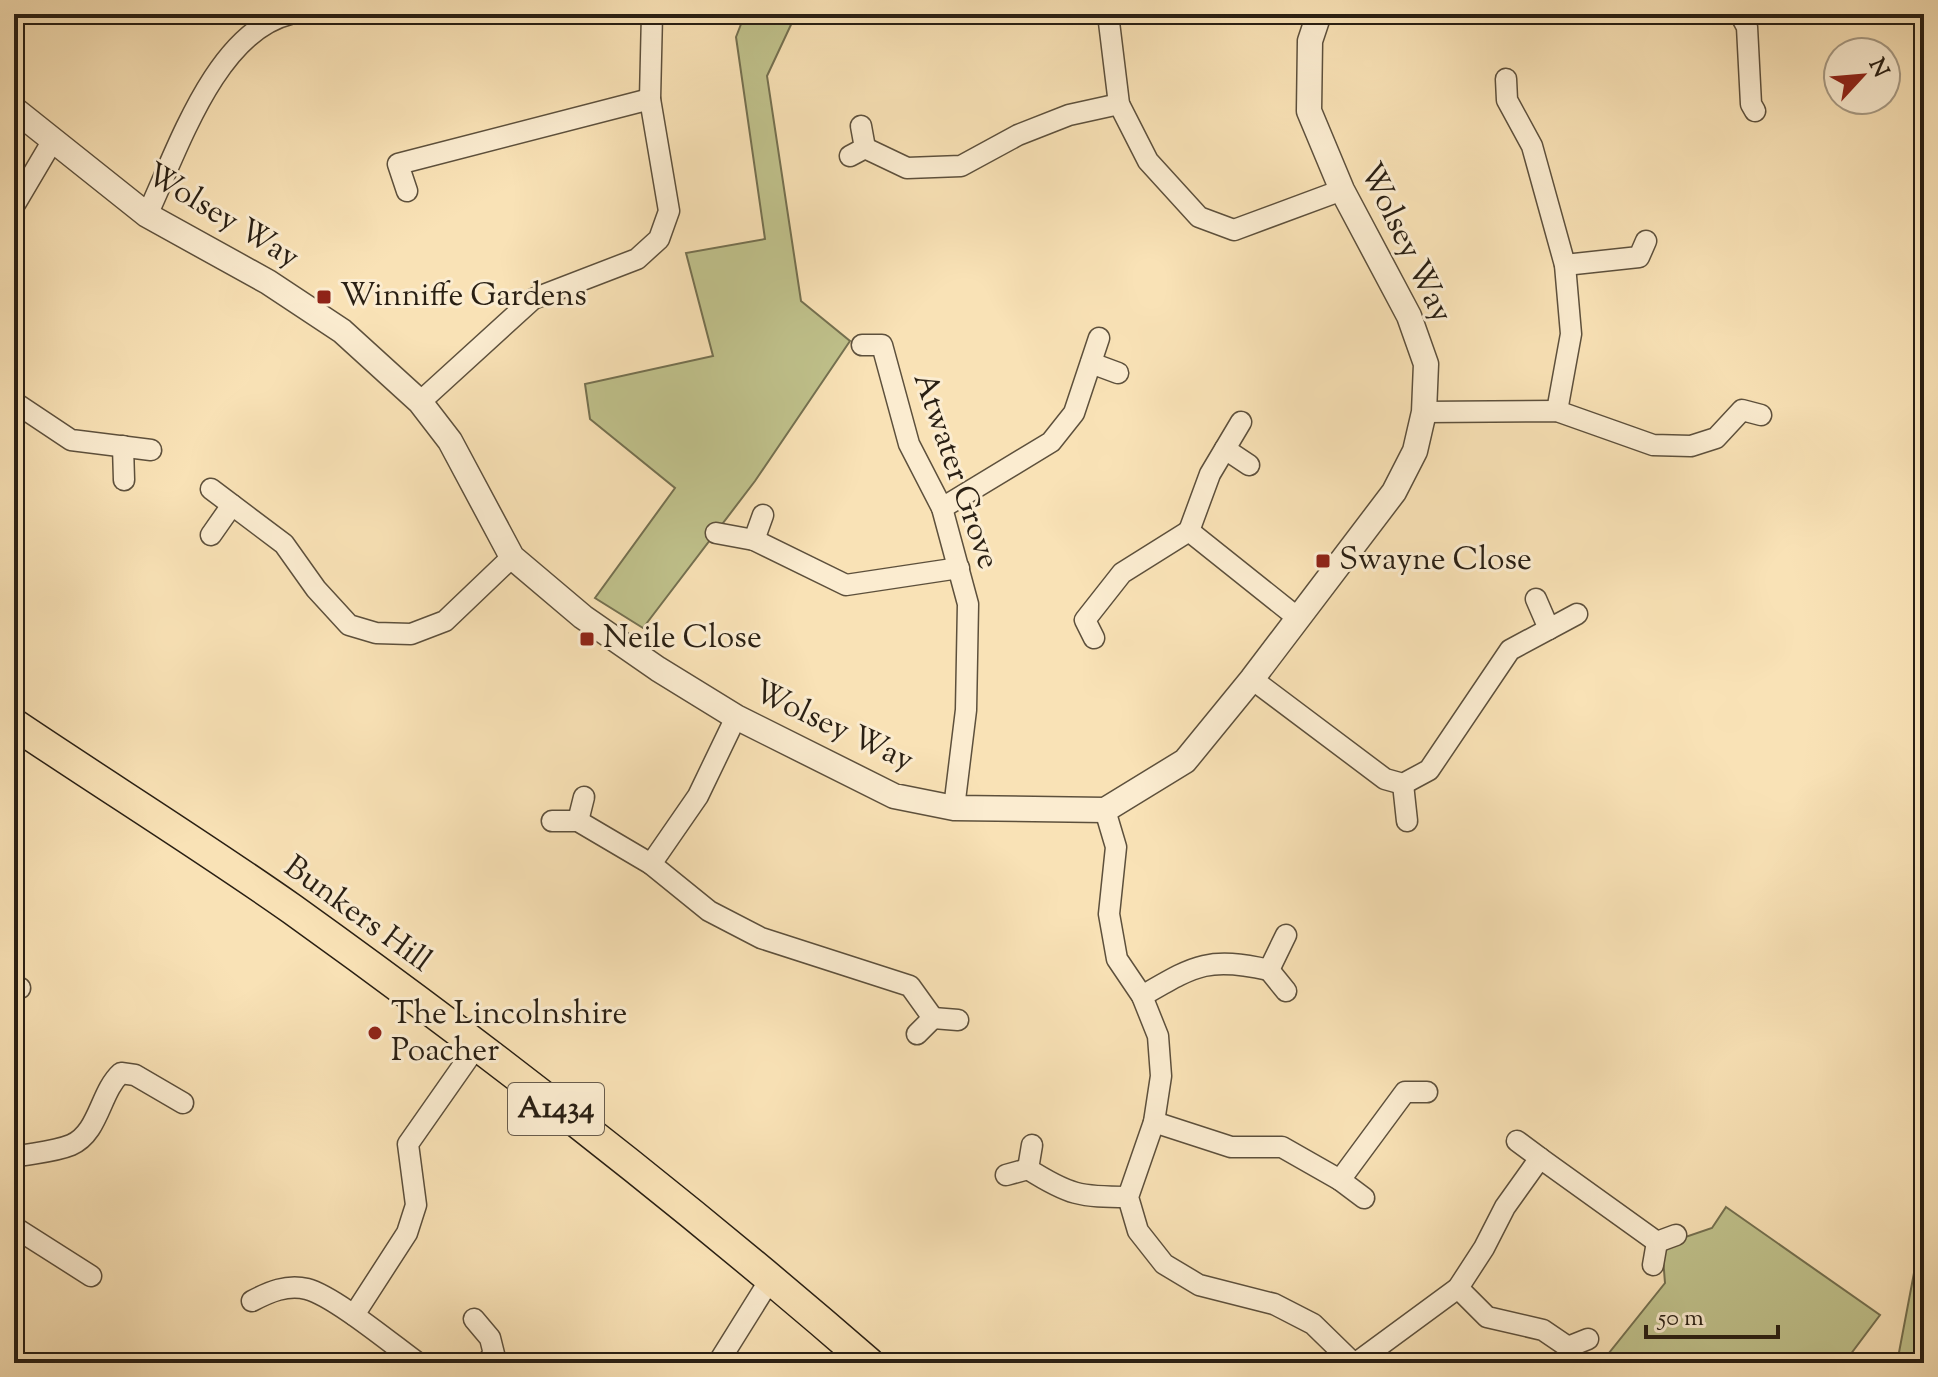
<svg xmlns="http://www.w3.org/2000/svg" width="1938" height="1377" viewBox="0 0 1938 1377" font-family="'Sorts Mill Goudy',serif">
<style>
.green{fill:#c0c28c;stroke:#747050;stroke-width:2}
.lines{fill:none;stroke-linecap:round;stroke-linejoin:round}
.minor-casing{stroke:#5d503c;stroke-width:23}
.tertiary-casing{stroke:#5d503c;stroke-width:27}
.primary-casing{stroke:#291f13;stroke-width:33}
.minor{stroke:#fbecd0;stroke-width:20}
.tertiary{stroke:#fbecd0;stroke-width:24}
.primary{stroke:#f9e2b6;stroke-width:30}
.poi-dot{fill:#8f2418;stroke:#fbecd0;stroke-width:3}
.labels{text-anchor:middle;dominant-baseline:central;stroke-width:6;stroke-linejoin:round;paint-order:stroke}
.shield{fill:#fbecd0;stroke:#685c4c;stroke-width:2}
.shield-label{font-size:30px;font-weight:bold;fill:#291f13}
.street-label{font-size:32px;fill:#291f13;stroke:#fbecd0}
.poi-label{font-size:32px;fill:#291f13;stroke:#fbecd0;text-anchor:start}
</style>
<rect width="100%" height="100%" fill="#f9e2b6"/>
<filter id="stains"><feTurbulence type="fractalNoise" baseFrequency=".0025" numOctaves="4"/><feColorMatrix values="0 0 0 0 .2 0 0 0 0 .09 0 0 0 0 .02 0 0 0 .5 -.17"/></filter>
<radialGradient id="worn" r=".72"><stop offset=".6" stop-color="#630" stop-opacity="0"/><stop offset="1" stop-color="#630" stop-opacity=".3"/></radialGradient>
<!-- green -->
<g class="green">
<polygon points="745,14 796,14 767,76 801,301 850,341 755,481 643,628 595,598 675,488 590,419 585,384 713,356 686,253 765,239 736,37"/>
<polygon points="1726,1207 1880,1315 1844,1363 1601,1363 1665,1283 1662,1245 1712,1228"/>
<polygon points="1924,1220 1924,1363 1897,1363"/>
</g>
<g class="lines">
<!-- minor casing -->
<g class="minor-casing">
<g id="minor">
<polyline points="1108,14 1119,104 1148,161 1199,217 1234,230 1342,190"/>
<polyline points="1740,14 1747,27 1751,104 1755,111"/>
<polyline points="1506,79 1507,100 1532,146 1565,265 1571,334 1557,411"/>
<polyline points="861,126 865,148"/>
<polyline points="850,156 865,148 907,168 961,166 1018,135 1069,115 1119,104"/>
<polyline points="407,191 398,164 650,99"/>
<polyline points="14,206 53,140"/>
<path d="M147,215C177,152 215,32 290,14"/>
<polyline points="1565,265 1639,257 1646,241"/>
<polyline points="862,345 882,345 909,444 942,508 968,604 966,710 954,808"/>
<polyline points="1091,363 1118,373"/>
<polyline points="14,402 71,440 151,450"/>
<polyline points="420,402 533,299 637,259 659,239 669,211 650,99 652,14"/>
<polyline points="1424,412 1557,411 1653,445 1691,446 1716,438 1742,410 1761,415"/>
<polyline points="123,446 124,480"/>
<polyline points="1225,449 1249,465"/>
<polyline points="211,489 284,544 316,589 349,625 376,633 411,634 445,621 512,557"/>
<polyline points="942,508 1051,442 1074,413 1099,338"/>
<polyline points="1189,531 1210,474 1241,422"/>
<polyline points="716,533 754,540 846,585 959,568"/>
<polyline points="211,535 232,505"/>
<polyline points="754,540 763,515"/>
<polyline points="1536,599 1549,629"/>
<polyline points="1094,638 1085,620 1122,573 1189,531 1298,618"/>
<polyline points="1252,679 1385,779 1403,784 1429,770 1510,650 1577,614"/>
<polyline points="736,717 698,796 651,864 709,911 761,938 910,986 933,1018 917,1034"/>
<polyline points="1403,784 1407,821"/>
<polyline points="1105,810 1116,847 1109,914 1117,959 1142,996 1158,1036 1161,1076 1154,1122 1128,1197 1138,1231 1164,1264 1199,1285 1274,1304 1313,1324 1353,1363"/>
<polyline points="552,821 578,821 651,864"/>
<polyline points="578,821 584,797"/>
<polyline points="1269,970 1286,991"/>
<polyline points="14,991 20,988"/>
<path d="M1142,996C1194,966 1207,956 1269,970L1286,935"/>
<polyline points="933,1018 958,1020"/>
<polyline points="1154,1122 1231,1147 1282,1147 1340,1180 1405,1092 1427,1092"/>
<polyline points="1517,1141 1540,1158"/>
<path d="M1032,1145L1028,1169C1069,1195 1080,1197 1128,1197"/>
<path d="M14,1157C32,1153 54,1152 71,1145C99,1133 100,1092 121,1073L135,1075L183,1103"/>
<polyline points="1006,1175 1028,1169"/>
<polyline points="1340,1180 1364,1198"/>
<polyline points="14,1227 91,1276"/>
<polyline points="1653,1265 1657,1242"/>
<polyline points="1458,1288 1487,1317 1543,1330 1568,1347 1588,1339"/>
<path d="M252,1301C269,1292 287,1284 307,1289C334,1296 393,1345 418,1363"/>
<polyline points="354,1315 407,1233 416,1205 408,1144 476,1047"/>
<polyline points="474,1319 490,1338 494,1354 486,1363"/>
<polyline points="718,1363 771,1278"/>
<polyline points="1356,1363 1458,1288 1484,1248 1505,1207 1540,1158 1657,1242 1676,1235"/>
</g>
</g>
<!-- tertiary casing -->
<g class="tertiary-casing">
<polyline id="tertiary" points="14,109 147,215 268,282 342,331 420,402 450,441 512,557 583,617 658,669 736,717 894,796 954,808 1105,810 1185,761 1252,679 1394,492 1415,451 1424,412 1426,364 1409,316 1342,190 1309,111 1310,41 1319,14"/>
</g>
<!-- primary casing -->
<g class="primary-casing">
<path id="primary" d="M14,724C106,786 201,845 292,909C490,1051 685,1203 869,1363"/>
</g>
<!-- minor -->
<use href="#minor" class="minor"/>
<!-- tertiary -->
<use href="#tertiary" class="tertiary"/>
<!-- primary -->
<use href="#primary" class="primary"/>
</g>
<!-- markers -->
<g class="poi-dot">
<rect x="316" y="289" width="16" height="16" rx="4"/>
<rect x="1315" y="553" width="16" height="16" rx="4"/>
<rect x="579" y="631" width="16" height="16" rx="4"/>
<circle cx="375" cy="1033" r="8"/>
</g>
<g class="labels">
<!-- shield labels -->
<rect class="shield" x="508" y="1083" width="96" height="52" rx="6"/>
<g class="shield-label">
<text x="556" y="1109">A1434</text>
</g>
<!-- street labels -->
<g class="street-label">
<text transform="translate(222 217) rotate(31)">Wolsey Way</text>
<text transform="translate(1405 243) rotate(64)">Wolsey Way</text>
<text transform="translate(955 471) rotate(71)">Atwater Grove</text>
<text transform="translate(833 727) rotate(25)">Wolsey Way</text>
<text transform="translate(357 915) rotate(36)">Bunkers Hill</text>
</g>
<!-- poi labels -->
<g class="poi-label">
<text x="340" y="297">Winniffe Gardens</text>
<text x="1339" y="561">Swayne Close</text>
<text x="603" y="639">Neile Close</text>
<text x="391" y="1015">The Lincolnshire<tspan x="391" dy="37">Poacher</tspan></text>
</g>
</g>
<!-- margin -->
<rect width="1938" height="1377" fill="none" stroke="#f9e2b6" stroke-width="48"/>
<rect x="16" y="16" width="1906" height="1345" fill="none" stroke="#291f13" stroke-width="4"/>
<rect x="24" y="24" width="1890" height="1329" fill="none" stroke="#291f13" stroke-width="2"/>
<!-- north arrow -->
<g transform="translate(1862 76) rotate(64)"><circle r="38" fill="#fbecd0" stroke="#a79a84" stroke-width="2"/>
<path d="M0-6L14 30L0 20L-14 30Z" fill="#8f2418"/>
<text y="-12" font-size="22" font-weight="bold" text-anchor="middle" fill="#291f13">N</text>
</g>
<!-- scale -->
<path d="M1646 1325v12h132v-12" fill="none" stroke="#291f13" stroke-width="4"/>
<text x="1658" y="1325" font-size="24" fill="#291f13" stroke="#fbecd0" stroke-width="6" paint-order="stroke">50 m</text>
<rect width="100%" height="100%" filter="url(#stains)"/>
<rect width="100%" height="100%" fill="url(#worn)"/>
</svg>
